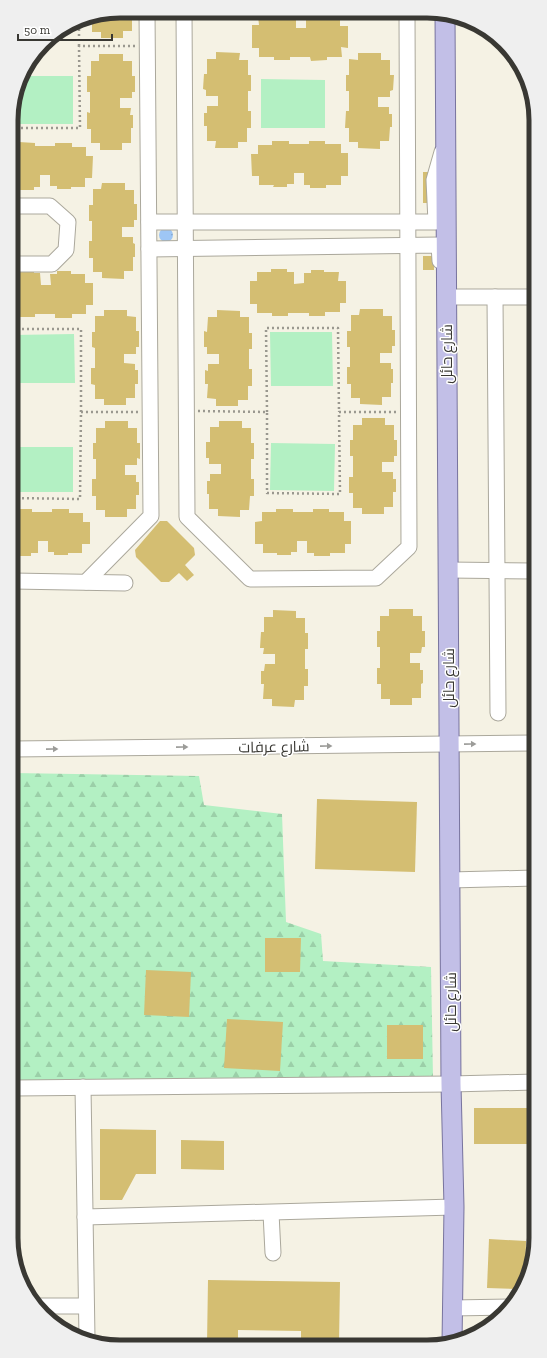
<svg xmlns="http://www.w3.org/2000/svg" width="547" height="1358" viewBox="0 0 547 1358" font-family="'Zilla Slab',Cairo,serif">
<style>
.green{fill:#b3f0c3}
.forest{fill:url(#forest-firs)}
.water{fill:url(#water-ripples)}
.building{fill:#d4be72}
.lines{fill:none;stroke-linecap:round;stroke-linejoin:round}
.minor-casing{stroke:#aba89c;stroke-width:17}
.major-casing{stroke:#78749e;stroke-width:21}
.path{stroke:#9a988f;stroke-width:2.5;stroke-dasharray:2 3;stroke-linecap:butt}
.minor{stroke:#fff;stroke-width:15}
.major{stroke:#c2bfe7;stroke-width:19}
.oneway{fill:#9c9c99}
.labels{text-anchor:middle;dominant-baseline:central;stroke-width:3;stroke-linejoin:round;paint-order:stroke}
.street-label{font-size:15px;fill:#393833;stroke:#fff}
.rim{fill:none;stroke:#393833;stroke-width:5}
</style>
<defs>
<pattern id="forest-firs" width="22" height="20" patternUnits="userSpaceOnUse"><rect width="22" height="20" fill="#b3f0c3"/><path d="M5 1l3.5 6h-7zM16 11l3.5 6h-7z" fill="#9bcfa8"/></pattern>
<pattern id="water-ripples" width="26" height="14" patternUnits="userSpaceOnUse"><rect width="26" height="14" fill="#9ec6f5"/><path d="M2 4q2-2 4 0t4 0M15 11q2-2 4 0t4 0" fill="none" stroke="#82a2c7"/></pattern>
</defs>
<rect width="100%" height="100%" fill="#f5f2e4"/>
<!-- green -->
<g class="green">
<polygon points="21,76 73,76 73,124 14,124 14,104"/>
<polygon points="261,79 325,80 325,128 261,128"/>
<polygon points="270,332 332,332 333,386 271,386"/>
<polygon points="74,334 75,383 14,383 13,335"/>
<polygon points="271,443 335,444 334,491 270,490"/>
<rect x="13" y="447" width="60" height="45"/>
</g>
<!-- forest -->
<polygon class="forest" points="13,773 199,776 204,805 282,814 286,922 321,934 323,961 431,967 433,1078 14,1086"/>
<!-- water -->
<circle class="water" cx="166" cy="235" r="7"/>
<!-- building -->
<g class="building">
<polygon points="120,11 134,11 134,17 132,17 132,31 123,31 123,38 101,38 101,32 92,32 92,17"/>
<polygon points="273,13 289,13 289,16 296,16 296,28 306,28 306,17 313,17 312,14 326,14 326,16 340,16 340,26 348,26 348,48 341,47 342,57 327,57 327,60 311,61 310,57 290,57 290,60 274,60 274,57 259,57 259,48 252,48 252,25 259,25 258,16 273,16"/>
<polygon points="216,52 240,53 239,60 248,60 248,75 251,75 251,91 248,91 248,111 251,111 251,128 247,128 247,142 238,142 238,148 215,148 216,141 207,141 207,126 204,126 204,113 207,113 207,106 218,106 218,96 206,96 206,90 203,89 204,74 207,74 207,59 216,59"/>
<polygon points="358,53 381,53 381,60 390,60 390,75 394,75 393,90 390,91 390,97 378,97 378,107 389,107 389,114 392,114 392,127 390,127 389,141 380,141 380,149 358,148 358,142 349,142 349,128 345,128 346,111 349,111 349,91 346,91 346,75 349,75 349,59 358,60"/>
<polygon points="99,54 123,54 123,61 132,61 132,76 135,76 135,92 132,92 132,98 120,98 120,108 131,108 130,115 133,115 133,128 131,128 131,143 122,143 122,150 100,150 100,143 91,143 91,129 87,129 87,112 90,113 90,92 87,92 87,76 91,76 91,61 99,61"/>
<polygon points="272,141 289,141 289,144 309,144 309,141 325,141 325,144 341,144 341,153 348,153 348,176 341,176 341,185 326,185 326,188 310,188 310,185 304,185 304,173 294,173 294,184 287,184 287,187 273,187 274,185 259,185 259,176 252,176 251,154 258,154 258,145 272,145"/>
<polygon points="19,142 35,143 35,146 55,146 55,143 72,143 72,147 86,147 86,156 93,156 92,178 85,178 85,187 71,187 71,189 57,189 57,186 50,186 50,175 40,175 40,187 34,187 34,190 18,190 18,187 11,187 11,146 19,146"/>
<rect x="423" y="172" width="9" height="31"/>
<polygon points="102,183 125,183 125,190 134,190 134,204 137,204 137,220 134,220 134,227 122,227 122,237 133,237 133,243 135,244 135,257 133,257 133,271 124,271 124,279 102,278 102,272 93,272 93,258 89,258 89,241 92,241 92,221 89,221 89,205 93,205 93,189 101,189"/>
<rect x="12" y="216" width="6" height="36"/>
<rect x="423" y="256" width="11" height="14"/>
<polygon points="271,269 287,269 287,272 294,272 294,284 304,283 304,273 311,273 311,270 324,270 324,272 339,272 338,281 346,281 346,303 340,303 340,312 325,312 325,316 309,316 309,313 288,313 288,316 272,316 272,313 257,313 257,304 250,304 250,281 257,281 257,272 271,272"/>
<polygon points="18,270 34,270 34,273 40,273 41,285 51,285 50,274 57,274 57,271 71,271 71,274 85,274 85,283 93,283 93,305 86,305 86,314 72,314 72,318 55,318 55,314 35,314 35,317 19,317 19,314 12,314 12,273 18,273"/>
<polygon points="360,309 383,309 383,316 392,316 392,330 395,330 395,346 392,346 392,353 380,353 380,363 391,363 391,369 393,369 393,383 391,383 391,397 382,397 382,405 360,404 360,398 351,398 351,384 347,384 347,367 350,367 350,347 347,347 347,331 351,331 351,315 359,315"/>
<polygon points="104,310 127,310 127,316 136,317 136,331 139,331 139,347 136,347 136,354 124,354 124,363 135,364 135,370 138,370 138,384 135,384 135,398 126,398 126,405 104,405 104,399 95,399 95,385 91,384 91,368 95,368 95,348 92,347 92,332 95,332 95,316 104,316"/>
<polygon points="217,310 240,311 240,317 249,317 249,333 252,333 252,349 249,349 249,369 252,369 252,386 248,386 248,400 238,400 238,406 216,406 216,399 207,398 208,384 205,384 205,370 208,371 208,364 219,364 219,354 207,354 207,347 204,347 204,331 207,332 208,317 217,317"/>
<polygon points="362,418 385,418 385,425 394,425 394,440 397,440 397,456 394,456 394,462 382,462 382,472 393,472 393,479 396,479 396,492 393,492 393,507 384,507 384,514 362,514 362,508 353,508 353,493 349,493 349,477 353,477 353,456 350,456 350,440 353,440 353,425 362,425"/>
<polygon points="105,421 128,421 128,428 137,428 137,443 140,443 140,459 137,458 137,465 125,465 125,475 136,475 136,482 139,482 139,495 136,495 136,509 127,509 127,517 105,517 105,510 96,510 96,496 92,496 92,479 96,479 96,459 93,459 93,443 96,443 96,428 105,428"/>
<polygon points="219,421 242,421 242,428 251,428 251,443 254,443 254,459 251,459 251,479 254,479 254,496 250,496 249,510 240,510 240,517 218,516 218,509 209,509 209,494 207,494 207,481 210,481 210,474 221,474 221,464 209,464 209,458 206,458 206,442 210,442 210,427 219,427"/>
<polygon points="16,509 32,509 32,512 52,512 52,509 69,509 69,513 83,513 83,522 90,522 90,544 82,544 82,553 68,553 68,555 54,555 54,552 48,552 48,541 38,541 38,553 31,553 31,556 15,556 15,553 13,553 12,512 16,512"/>
<polygon points="276,509 293,509 293,512 313,512 313,509 329,509 329,512 344,512 344,521 351,521 351,544 345,544 345,553 330,553 330,556 314,556 314,553 307,553 307,541 297,541 297,552 291,552 291,555 277,555 277,553 263,553 263,544 255,544 255,522 262,521 262,512 276,512"/>
<polygon points="160,521 167,521 194,548 195,555 185,565 194,575 187,581 179,573 169,582 161,582 136,557 135,550"/>
<polygon points="389,609 413,609 413,616 422,616 422,631 425,631 425,647 422,647 421,653 410,653 410,663 420,663 420,670 423,670 423,683 421,684 421,698 412,698 412,705 390,705 390,699 381,699 381,684 377,684 377,668 380,668 380,647 377,647 377,631 380,631 380,616 389,616"/>
<polygon points="273,610 296,611 296,618 305,618 305,633 308,633 308,649 305,649 305,669 308,669 308,686 304,686 304,700 295,700 294,707 272,706 272,699 263,699 264,684 261,684 261,671 264,671 265,664 275,664 275,654 263,654 264,648 260,648 261,632 264,632 264,617 273,617"/>
<polygon points="317,799 417,802 415,872 315,869"/>
<polygon points="265,938 301,938 300,972 265,972"/>
<polygon points="146,970 191,972 189,1017 144,1015"/>
<polygon points="227,1019 283,1022 280,1071 224,1068"/>
<rect x="387" y="1025" width="36" height="34"/>
<rect x="474" y="1108" width="61" height="36"/>
<polygon points="100,1129 156,1130 156,1174 136,1174 122,1200 100,1200"/>
<polygon points="181,1140 224,1141 224,1170 181,1169"/>
<polygon points="489,1239 526,1241 525,1273 519,1289 487,1288"/>
<polygon points="208,1280 340,1282 339,1344 301,1344 301,1331 238,1330 238,1344 207,1344"/>
</g>
<g class="lines">
<!-- minor casing -->
<g class="minor-casing">
<g id="minor">
<polyline points="184,11 187,517 250,579 376,578 409,547 407,13"/>
<polyline points="12,206 50,206 68,222 66,250 52,264 12,264"/>
<polyline points="149,222 436,222 434,180 442,152"/>
<polyline points="149,249 439,245 440,261"/>
<polyline points="447,297 533,297"/>
<polyline points="495,297 498,713"/>
<polyline points="449,570 534,571"/>
<polyline points="13,581 125,583"/>
<polyline points="86,582 151,516 147,11"/>
<polyline points="13,749 534,743"/>
<polyline points="450,880 535,878"/>
<polyline points="83,1087 87,1338"/>
<polyline points="14,1088 451,1084 535,1082"/>
<polyline points="271,1213 273,1253"/>
<polyline points="85,1217 454,1207"/>
<polyline points="38,1306 86,1306"/>
<polyline points="452,1308 510,1307"/>
</g>
</g>
<!-- major casing -->
<g class="major-casing">
<polyline id="major" points="445,13 451,1084 454,1207 452,1343"/>
</g>
<!-- path -->
<g class="path">
<polyline points="79,19 79,46"/>
<polyline points="11,128 80,128 79,46 135,46"/>
<polyline points="12,329 81,329 81,412"/>
<polyline points="198,411 267,412 267,493 340,494 339,412 396,412"/>
<polyline points="267,412 266,328 338,328 339,412"/>
<polyline points="12,498 80,499 81,412 138,412"/>
</g>
<!-- minor -->
<use href="#minor" class="minor"/>
<!-- major -->
<use href="#major" class="major"/>
</g>
<!-- one-way arrows -->
<defs><path id="oneway-solid" d="M-6-.8H1V-3.2L6.5 0L1 3.2V.8H-6Z"/></defs>
<g class="oneway">
<use href="#oneway-solid" transform="translate(470 744) rotate(-1)"/>
<use href="#oneway-solid" transform="translate(326 746) rotate(-1)"/>
<use href="#oneway-solid" transform="translate(182 747) rotate(-1)"/>
<use href="#oneway-solid" transform="translate(52 749) rotate(-1)"/>
</g>
<g class="labels">
<!-- street labels -->
<g class="street-label">
<text transform="translate(447 354) rotate(-90)">شارع حائل</text>
<text transform="translate(449 678) rotate(-90)">شارع حائل</text>
<text transform="translate(274 747) rotate(-1)">شارع عرفات</text>
<text transform="translate(451 1002) rotate(-90)">شارع حائل</text>
</g>
</g>
<!-- crop -->
<path d="M0 0H547V1358H0ZM120 18H427A102 102 0 0 1 529 120V1238A102 102 0 0 1 427 1340H120A102 102 0 0 1 18 1238V120A102 102 0 0 1 120 18Z" fill="#efefef" fill-rule="evenodd"/>
<path class="rim" d="M120 18H427A102 102 0 0 1 529 120V1238A102 102 0 0 1 427 1340H120A102 102 0 0 1 18 1238V120A102 102 0 0 1 120 18Z"/>
<!-- scale -->
<path d="M18 34v6h94v-6" fill="none" stroke="#393833" stroke-width="2"/>
<text x="24" y="34" font-size="12" fill="#393833" stroke="#ffffff" stroke-width="3" paint-order="stroke">50 m</text>
</svg>
